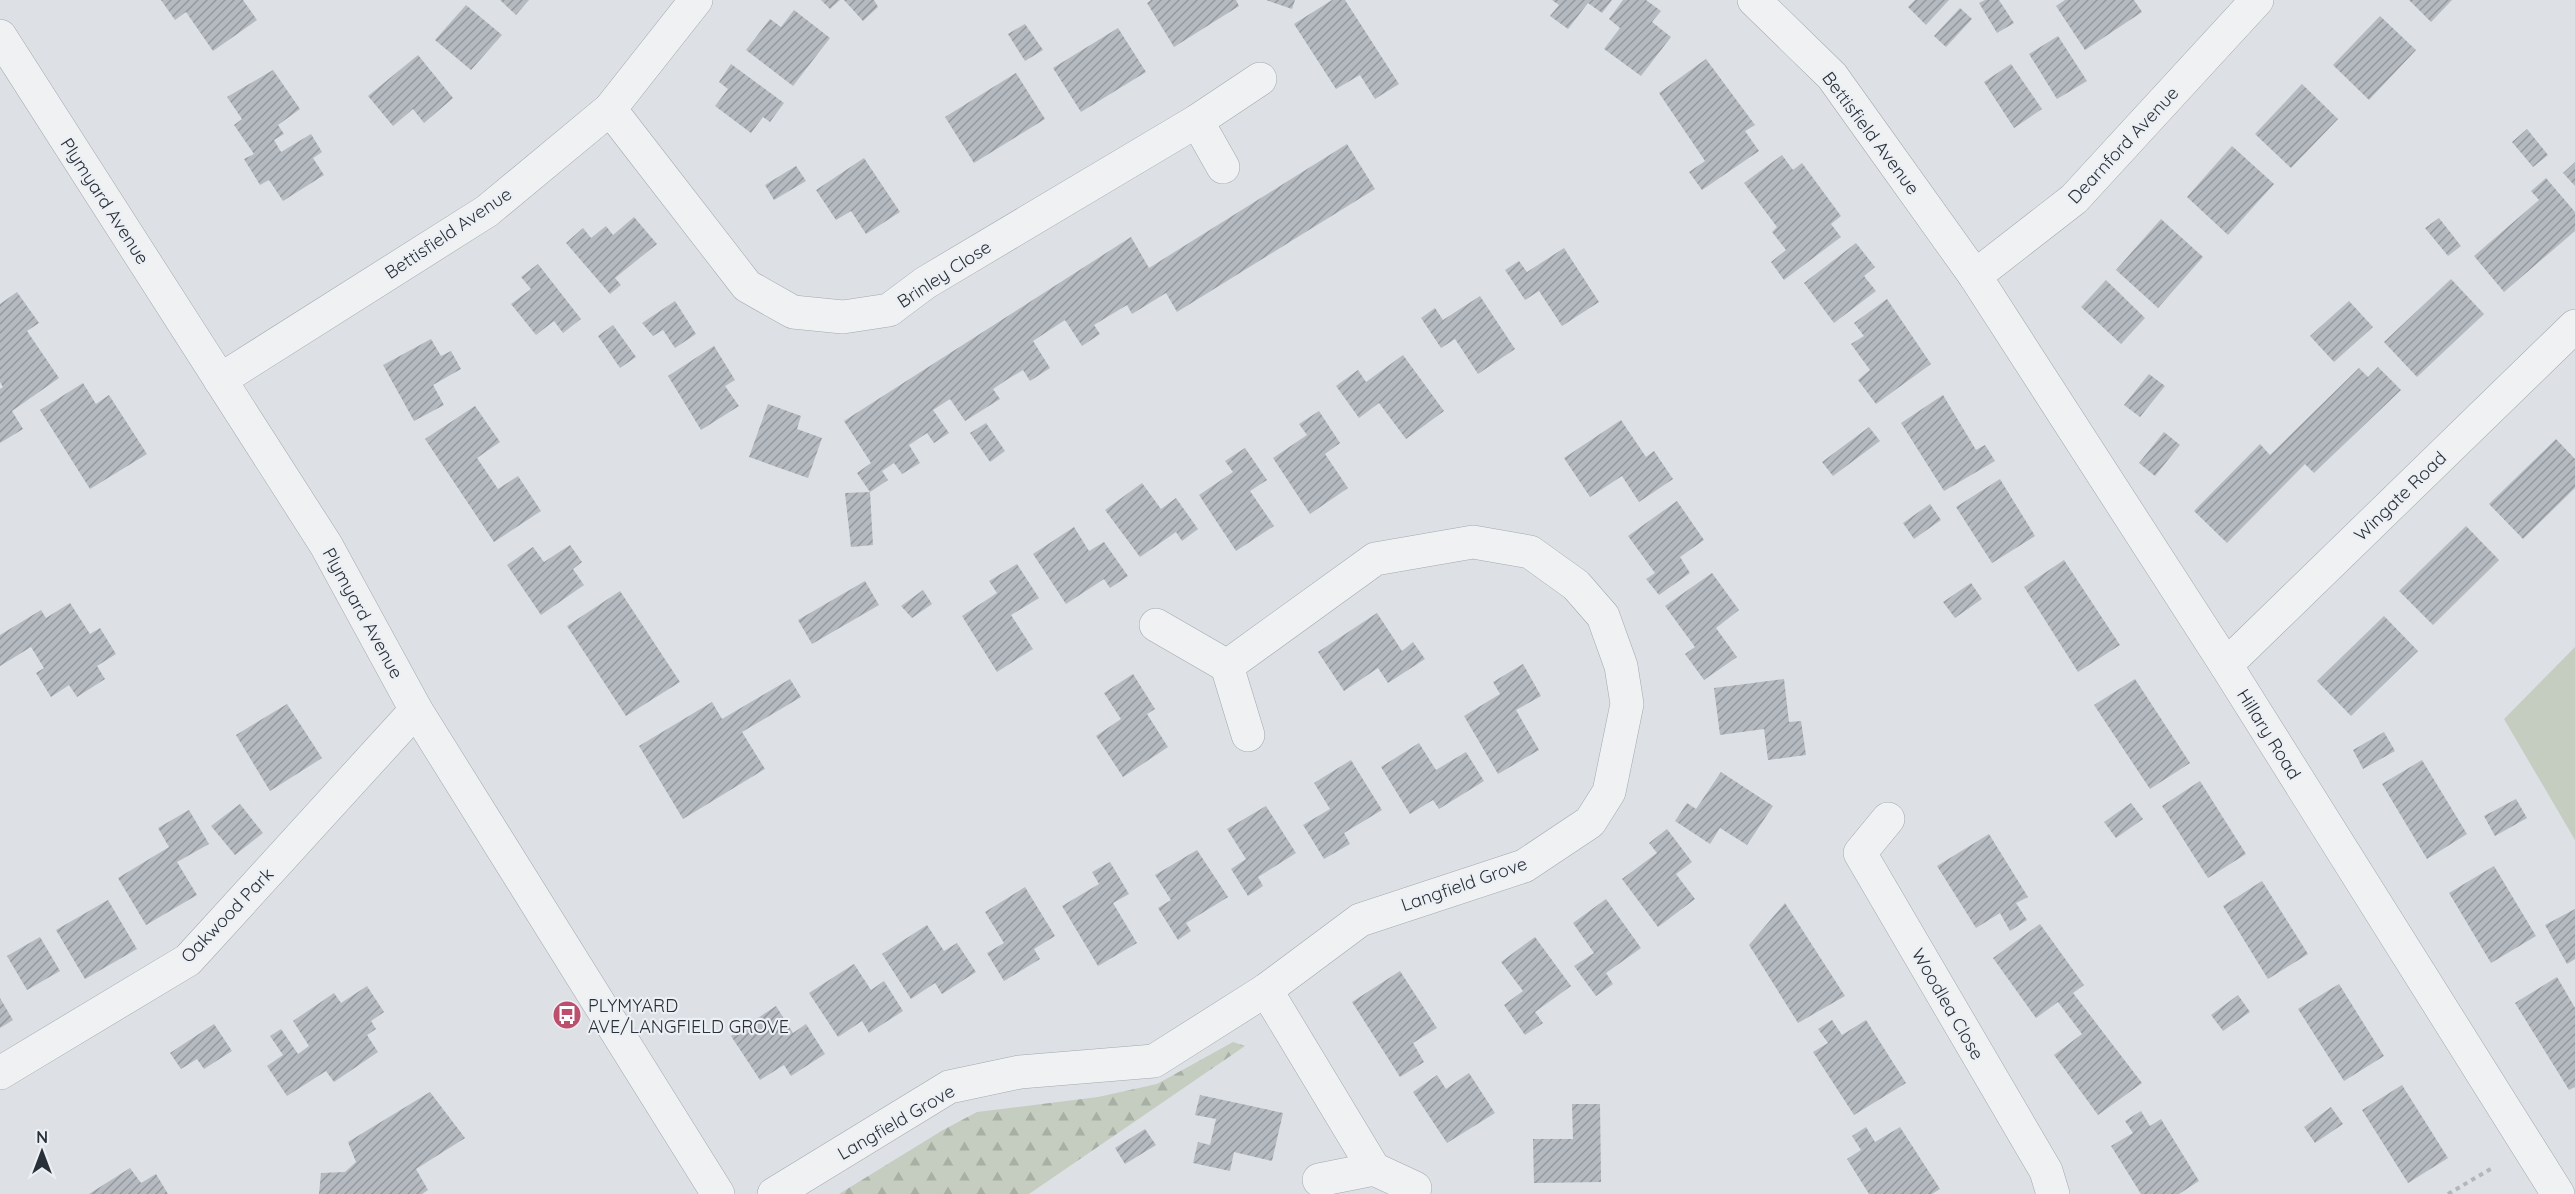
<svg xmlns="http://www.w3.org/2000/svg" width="2575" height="1194" viewBox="0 0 2575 1194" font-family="Quicksand,sans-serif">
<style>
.forest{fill:url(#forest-firs)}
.green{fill:#c4cdbf}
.building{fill:url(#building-hatch)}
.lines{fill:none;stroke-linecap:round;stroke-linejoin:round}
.minor-casing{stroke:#a3a8ae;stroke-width:34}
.tertiary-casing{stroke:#a3a8ae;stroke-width:34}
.path{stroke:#b3b7bb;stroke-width:4;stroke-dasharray:4.5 4.5;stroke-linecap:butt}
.minor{stroke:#eff1f3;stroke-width:33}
.tertiary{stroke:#eff1f3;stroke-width:33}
.labels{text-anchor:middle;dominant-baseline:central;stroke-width:4.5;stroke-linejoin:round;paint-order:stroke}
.street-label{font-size:18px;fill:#283039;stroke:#eceff3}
.poi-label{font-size:18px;fill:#283039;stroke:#eceff3;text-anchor:start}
</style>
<defs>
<pattern id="forest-firs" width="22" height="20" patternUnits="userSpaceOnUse" patternTransform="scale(1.5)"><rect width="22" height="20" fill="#c4cdbf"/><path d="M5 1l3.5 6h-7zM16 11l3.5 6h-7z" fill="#a8b0a5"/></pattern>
<pattern id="building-hatch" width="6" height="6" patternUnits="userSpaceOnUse" patternTransform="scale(1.5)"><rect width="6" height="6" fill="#b5bac1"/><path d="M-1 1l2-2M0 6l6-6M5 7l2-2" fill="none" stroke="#93989e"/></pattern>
</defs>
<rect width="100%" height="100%" fill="#dde1e5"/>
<!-- forest -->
<polygon class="forest" points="1233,1042 1245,1046 1029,1194 839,1194 943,1130 977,1112 1098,1097 1157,1084"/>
<!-- green -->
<polygon class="green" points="2575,647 2575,840 2504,719"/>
<!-- building -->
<g class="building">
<polygon points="161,0 243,0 257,20 213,51 186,12 175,20"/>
<polygon points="500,0 529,0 516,15"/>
<polygon points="821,0 840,0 830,9"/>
<polygon points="844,0 874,0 878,7 863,21"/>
<polygon points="1151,0 1236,0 1239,6 1174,47 1147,3"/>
<polygon points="1266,0 1295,0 1292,9"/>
<polygon points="1332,0 1345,0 1399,84 1375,99 1360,75 1336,89 1294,24"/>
<polygon points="1552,0 1612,0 1602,13 1588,3 1568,29 1550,16 1559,5"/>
<polygon points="1623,0 1646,0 1661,11 1652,22 1671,37 1641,76 1604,49 1620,28 1609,19"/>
<polygon points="1915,0 1949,0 1926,25 1908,7"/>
<polygon points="1985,0 1999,0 2014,23 1997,33 1979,3"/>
<polygon points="2065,0 2134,0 2142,12 2085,50 2056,6"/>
<polygon points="2409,0 2452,0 2431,22"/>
<polygon points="466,5 502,35 471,70 435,40"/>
<polygon points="1960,8 1972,19 1946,47 1934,36"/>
<polygon points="794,10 830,38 793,86 746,50 770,19 781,27"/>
<polygon points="2380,16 2416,50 2369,100 2333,65"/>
<polygon points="1025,24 1043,50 1025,61 1008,34"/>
<polygon points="1118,28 1146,72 1081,112 1053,68"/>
<polygon points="2058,36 2087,81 2057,99 2029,54"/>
<polygon points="418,55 453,98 424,123 413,109 393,126 368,96"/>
<polygon points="1706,59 1755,125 1745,131 1759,151 1702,190 1689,172 1705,161 1659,93"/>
<polygon points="731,64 784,103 770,122 763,117 751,133 715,106 728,89 719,82"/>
<polygon points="2011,64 2042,109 2014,128 1984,82"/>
<polygon points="273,70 300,109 278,125 284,134 274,140 281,152 311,134 322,152 313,158 324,175 283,201 269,180 260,185 244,159 254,154 234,125 242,119 227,97"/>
<polygon points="1016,73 1045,119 974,163 945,117"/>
<polygon points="2302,84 2338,119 2291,168 2255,134"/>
<polygon points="2527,129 2548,155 2533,167 2512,142"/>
<polygon points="1347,144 1375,189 1177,312 1166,293 1132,314 1127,305 1094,325 1100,334 1082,346 1065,320 1033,341 1050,368 1030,381 1023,370 1008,379 993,389 1000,399 965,421 950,399 933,410 949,433 934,443 927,433 909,445 920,463 902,474 894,463 882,471 888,480 870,492 857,473 871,463 844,421 1131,237 1149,268"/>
<polygon points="2232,146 2274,184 2228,235 2187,197"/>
<polygon points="1782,155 1793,170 1802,163 1841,216 1831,224 1841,237 1784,280 1771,262 1786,250 1772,232 1777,227 1744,183"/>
<polygon points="864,158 900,212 866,234 851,211 836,220 816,190"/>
<polygon points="2575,162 2575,186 2563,173"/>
<polygon points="796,166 806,181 774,200 765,185"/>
<polygon points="2546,178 2575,212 2575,231 2504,292 2474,256 2539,200 2531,191"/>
<polygon points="634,217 657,244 615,278 621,285 610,294 566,243 583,228 591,238 606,226 613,235"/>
<polygon points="2439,218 2461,246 2448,256 2425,228"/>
<polygon points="2161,219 2203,257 2158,308 2116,270"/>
<polygon points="1856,243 1875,267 1864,276 1876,291 1834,323 1804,283"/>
<polygon points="1564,248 1599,302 1562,326 1539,291 1525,300 1505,270 1519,261 1527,272"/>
<polygon points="538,264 581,319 563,333 554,321 536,335 511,304 531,289 521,277"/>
<polygon points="2451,279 2484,314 2417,377 2384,342"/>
<polygon points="2106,280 2145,318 2121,344 2081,307"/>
<polygon points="17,292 39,323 27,331 59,378 12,411 23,429 0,443 0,389 3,387 0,382 0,304"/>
<polygon points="1480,296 1515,349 1478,374 1455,339 1441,348 1421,318 1435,308 1443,320"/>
<polygon points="1887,299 1931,364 1876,404 1858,380 1870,370 1851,344 1864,336 1854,323"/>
<polygon points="675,301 696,334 675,348 663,330 653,336 642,323"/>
<polygon points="2349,301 2373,327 2334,362 2310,336"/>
<polygon points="613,325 636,357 620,368 598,336"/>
<polygon points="431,339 441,356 451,351 461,369 433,385 444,405 414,421 383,365"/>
<polygon points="714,346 735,380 725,386 739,406 701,430 668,376"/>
<polygon points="1403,355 1444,411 1406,439 1379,403 1359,418 1336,386 1358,370 1366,382"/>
<polygon points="2378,367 2401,390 2314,473 2305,464 2227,543 2194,511 2260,444 2270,455 2359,368 2368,377"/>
<polygon points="2149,374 2165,386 2140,417 2124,405"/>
<polygon points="83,383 96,404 109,395 147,454 90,489 40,410"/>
<polygon points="1943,395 1976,450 1985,445 1995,461 1944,491 1901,423"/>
<polygon points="768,404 801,416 797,429 822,438 808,478 749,457"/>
<polygon points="475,406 500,442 477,458 498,489 518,476 541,511 494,542 425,439"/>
<polygon points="1319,411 1340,443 1325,454 1348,488 1310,514 1273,458 1307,435 1299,424"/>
<polygon points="1621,420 1646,457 1654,451 1673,479 1639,502 1622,476 1590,497 1564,458"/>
<polygon points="986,423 1005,451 990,462 970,433"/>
<polygon points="1869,427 1880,441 1833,476 1822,462"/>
<polygon points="2164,432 2180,445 2155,476 2139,463"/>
<polygon points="2556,439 2575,459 2575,488 2523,539 2489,504"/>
<polygon points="1245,448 1267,480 1250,491 1274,526 1236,551 1199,495 1233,472 1225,461"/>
<polygon points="2000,479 2035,536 1992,563 1956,507"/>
<polygon points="1142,483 1161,509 1176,498 1198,529 1182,541 1176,532 1140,557 1105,510"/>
<polygon points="870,492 873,545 851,547 845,493"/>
<polygon points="1677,501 1704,540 1680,557 1690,573 1659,595 1646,579 1655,573 1628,536"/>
<polygon points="1930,504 1941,520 1914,539 1903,523"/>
<polygon points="2466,526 2499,560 2433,625 2399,591"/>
<polygon points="1074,527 1089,551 1104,542 1128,576 1110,588 1104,579 1066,604 1033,554"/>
<polygon points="570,545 582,562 573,569 584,585 541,615 507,565 533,547 544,562"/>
<polygon points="2064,560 2120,645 2078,672 2024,587"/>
<polygon points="1017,564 1039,598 1011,615 1033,649 997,672 962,616 997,593 989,581"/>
<polygon points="1712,573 1739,610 1716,628 1737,657 1704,680 1685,654 1695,647 1665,606"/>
<polygon points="865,581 879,605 812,644 798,620"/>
<polygon points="1971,583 1982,599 1955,618 1943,602"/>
<polygon points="923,590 932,604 912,618 901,606"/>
<polygon points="620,591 680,682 626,716 567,626"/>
<polygon points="70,603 90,634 100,628 116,654 97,666 105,679 77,697 69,685 51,697 36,673 44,668 31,647 0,666 0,635 41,610 46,618"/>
<polygon points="1377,613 1402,651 1413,642 1425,659 1388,683 1378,668 1344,691 1318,652"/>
<polygon points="2384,616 2418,651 2351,716 2317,681"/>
<polygon points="1523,664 1541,696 1516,710 1539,750 1498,774 1464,716 1500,694 1493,682"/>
<polygon points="1133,674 1155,709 1147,714 1168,747 1123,777 1096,736 1121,719 1104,693"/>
<polygon points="790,679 801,697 742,732 765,769 683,819 639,746 712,702 722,719"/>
<polygon points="1784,679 1789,722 1801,721 1806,755 1768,760 1764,729 1720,735 1714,688"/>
<polygon points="2135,679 2190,763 2150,789 2094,705"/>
<polygon points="287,704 322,758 270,791 236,735"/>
<polygon points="2384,732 2395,751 2363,769 2353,750"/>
<polygon points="1419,743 1436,770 1466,752 1484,781 1439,809 1433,800 1410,814 1381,767"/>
<polygon points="1351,760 1382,810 1344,833 1350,844 1324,859 1303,825 1330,809 1314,783"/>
<polygon points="2422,760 2467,834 2427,859 2382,784"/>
<polygon points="1721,772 1773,806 1747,845 1720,828 1710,844 1675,821 1687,803 1696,809"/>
<polygon points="2200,781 2246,854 2208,878 2162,806"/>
<polygon points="2516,799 2527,818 2495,836 2484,816"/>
<polygon points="2131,803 2143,819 2116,838 2104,822"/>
<polygon points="240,804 263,833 235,855 211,826"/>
<polygon points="1266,806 1296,853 1258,877 1263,886 1248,896 1231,869 1246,859 1227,829"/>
<polygon points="189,810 209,844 177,862 197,895 146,925 118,878 169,847 158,828"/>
<polygon points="1667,829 1692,862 1676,874 1695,899 1658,927 1622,879 1657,853 1649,843"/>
<polygon points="1989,834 2028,897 2016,903 2027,920 2010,931 2000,913 1976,928 1937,866"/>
<polygon points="1197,850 1228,897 1186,923 1191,931 1178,940 1158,908 1171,900 1155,875"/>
<polygon points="1110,862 1129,894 1113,903 1137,943 1098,966 1062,906 1099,884 1092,872"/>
<polygon points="2494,866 2536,936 2491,963 2449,893"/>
<polygon points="2262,881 2308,954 2268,979 2223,906"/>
<polygon points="1025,887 1055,936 1034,949 1040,959 1004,981 987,953 1004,943 985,912"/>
<polygon points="1606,899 1641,948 1606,973 1613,984 1596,996 1574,966 1594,953 1573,923"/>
<polygon points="108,900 137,949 85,979 56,930"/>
<polygon points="1785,903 1845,996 1798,1023 1749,945"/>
<polygon points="2575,909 2575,959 2567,964 2545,925"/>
<polygon points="2040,924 2084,985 2073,993 2142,1083 2098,1115 2054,1055 2082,1034 2058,1002 2036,1018 1993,958"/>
<polygon points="927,925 944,951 957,943 976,972 942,994 935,983 911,999 882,954"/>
<polygon points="40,937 60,971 27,990 7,956"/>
<polygon points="1535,937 1571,986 1535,1012 1543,1023 1525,1035 1504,1005 1523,991 1501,962"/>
<polygon points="854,964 871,990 884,981 903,1011 869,1033 862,1021 838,1037 809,993"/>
<polygon points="1400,971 1437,1028 1413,1043 1424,1062 1400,1077 1352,1002"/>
<polygon points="2557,977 2575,1008 2575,1087 2569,1090 2515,1003"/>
<polygon points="2339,984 2384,1056 2344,1081 2298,1009"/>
<polygon points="367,986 384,1012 371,1021 376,1029 367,1035 378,1052 334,1082 326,1071 287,1096 267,1066 283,1055 270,1036 281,1029 298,1054 309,1046 293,1021 334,993 341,1003"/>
<polygon points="2238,995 2250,1012 2223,1031 2211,1015"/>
<polygon points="0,998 13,1020 0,1028"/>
<polygon points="776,1006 793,1033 806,1024 825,1054 791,1076 784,1065 760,1080 731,1036"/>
<polygon points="1832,1020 1842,1035 1866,1020 1906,1083 1854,1115 1813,1052 1828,1043 1818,1029"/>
<polygon points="214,1024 232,1051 204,1069 197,1059 181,1069 170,1053"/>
<polygon points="1469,1073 1495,1113 1447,1143 1413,1092 1437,1075 1446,1089"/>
<polygon points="2402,1085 2448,1158 2408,1183 2362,1110"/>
<polygon points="430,1092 465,1138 416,1169 428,1190 422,1194 319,1194 321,1173 345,1172 356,1162 348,1142"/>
<polygon points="1200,1095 1283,1113 1272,1161 1234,1152 1230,1171 1193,1163 1198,1142 1210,1145 1216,1119 1195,1115"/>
<polygon points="1572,1104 1600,1104 1601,1182 1534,1183 1533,1139 1573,1139"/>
<polygon points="2331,1107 2343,1124 2315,1143 2304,1127"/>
<polygon points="2141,1111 2150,1126 2161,1119 2199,1181 2179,1194 2141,1194 2111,1146 2133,1133 2125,1121"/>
<polygon points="1866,1127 1875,1142 1900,1127 1940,1189 1932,1194 1869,1194 1847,1159 1861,1150 1852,1136"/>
<polygon points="1145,1129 1156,1145 1125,1164 1115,1148"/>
<polygon points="130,1168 141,1183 156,1174 168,1194 89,1194"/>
</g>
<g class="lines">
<!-- minor casing -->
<g class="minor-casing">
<g id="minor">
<polyline points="1754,0 1832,76 1975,276 2226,665 2558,1194"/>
<polyline points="610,109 747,286 793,312 843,317 889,310 925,283 1197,121 1260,79"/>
<polyline points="1197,121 1223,167"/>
<polyline points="1975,276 2074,199 2257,0"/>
<polyline points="220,380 487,211 610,109 696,0"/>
<polyline points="2226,665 2575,326"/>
<polyline points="1227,666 1248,735"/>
<polyline points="1888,819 1860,853 2046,1171 2053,1194"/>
<polyline points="1266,990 1374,1169 1415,1188"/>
<polyline points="0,1073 188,960 416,710"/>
<polyline points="1319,1180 1374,1169"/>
<polyline points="774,1194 949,1087 1020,1072 1154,1061 1266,990 1360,920 1524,866 1590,822 1609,792 1627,704 1621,666 1603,616 1576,585 1530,552 1473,542 1375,559 1227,666 1156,625"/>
</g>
</g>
<!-- tertiary casing -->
<g class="tertiary-casing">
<polyline id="tertiary" points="0,36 326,545 416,710 718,1194"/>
</g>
<!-- path -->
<polyline class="path" points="2448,1194 2494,1167"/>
<!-- minor -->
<use href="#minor" class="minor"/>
<!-- tertiary -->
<use href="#tertiary" class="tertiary"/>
</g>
<!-- icons -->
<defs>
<g id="bus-disc" transform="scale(1.5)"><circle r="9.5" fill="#bc4f6c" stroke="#eceff3"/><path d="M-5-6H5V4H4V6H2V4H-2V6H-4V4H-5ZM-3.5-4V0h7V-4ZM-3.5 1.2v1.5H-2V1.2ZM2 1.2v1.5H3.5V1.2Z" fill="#fff"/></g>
</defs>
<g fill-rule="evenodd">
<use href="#bus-disc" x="567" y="1015"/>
</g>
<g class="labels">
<!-- street labels -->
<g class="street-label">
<text transform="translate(1871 133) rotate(53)">Bettisfield Avenue</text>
<text transform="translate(2123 145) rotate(-47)">Dearnford Avenue</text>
<text transform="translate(105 201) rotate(57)">Plymyard Avenue</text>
<text transform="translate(448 233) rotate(-34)">Bettisfield Avenue</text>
<text transform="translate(944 274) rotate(-33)">Brinley Close</text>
<text transform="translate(2400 496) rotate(-44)">Wingate Road</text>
<text transform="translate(363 613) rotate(61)">Plymyard Avenue</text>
<text transform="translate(2269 734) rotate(58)">Hillary Road</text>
<text transform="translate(1464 884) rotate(-19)">Langfield Grove</text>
<text transform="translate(227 915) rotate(-46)">Oakwood Park</text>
<text transform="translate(1948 1004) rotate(60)">Woodlea Close</text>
<text transform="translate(896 1122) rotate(-30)">Langfield Grove</text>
</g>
<!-- poi labels -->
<g class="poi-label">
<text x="588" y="1005">PLYMYARD<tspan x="588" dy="21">AVE/LANGFIELD GROVE</tspan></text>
</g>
</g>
<!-- north arrow -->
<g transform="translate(42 1152)" stroke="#eceff3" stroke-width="4.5" paint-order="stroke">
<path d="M0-4.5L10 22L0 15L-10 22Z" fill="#283039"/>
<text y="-9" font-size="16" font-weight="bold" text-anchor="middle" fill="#283039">N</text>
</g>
</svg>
